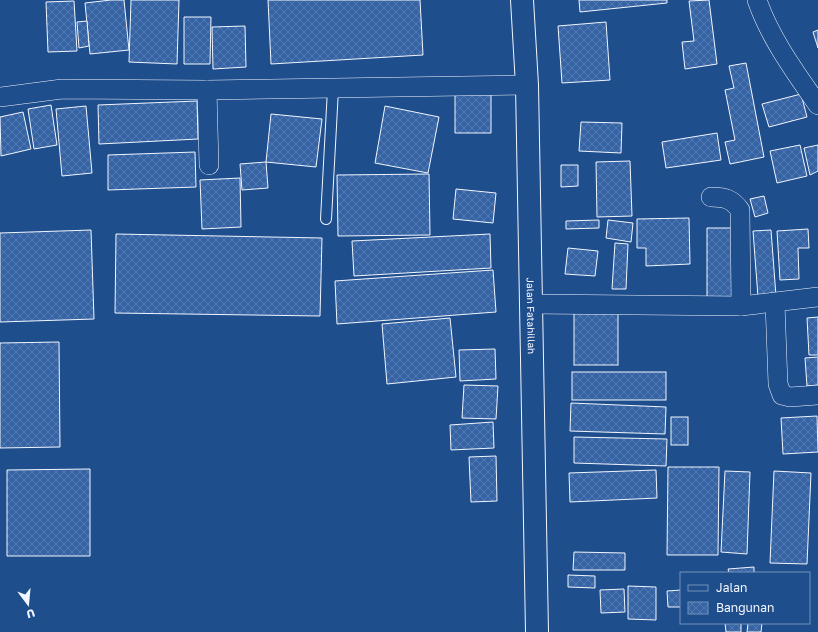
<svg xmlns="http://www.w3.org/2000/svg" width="818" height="632" viewBox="0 0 818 632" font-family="'Golos Text',sans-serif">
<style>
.building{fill:url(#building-cross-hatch);stroke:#f2f6ff}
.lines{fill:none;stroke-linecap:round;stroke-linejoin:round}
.lane-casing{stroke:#f2f6ff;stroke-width:12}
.street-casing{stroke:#f2f6ff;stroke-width:20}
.secondary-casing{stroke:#f2f6ff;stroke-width:24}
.lane{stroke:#1f4e8c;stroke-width:10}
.street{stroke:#1f4e8c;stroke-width:19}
.secondary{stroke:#1f4e8c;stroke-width:22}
.labels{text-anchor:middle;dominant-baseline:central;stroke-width:3;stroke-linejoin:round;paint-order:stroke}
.street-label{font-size:10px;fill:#f2f6ff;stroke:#1f4e8c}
</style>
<defs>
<pattern id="building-cross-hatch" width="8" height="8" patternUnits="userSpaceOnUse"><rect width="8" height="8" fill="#3563a3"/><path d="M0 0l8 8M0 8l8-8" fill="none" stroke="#537ab1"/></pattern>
</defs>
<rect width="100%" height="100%" fill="#1f4e8c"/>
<!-- building -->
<g class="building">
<polygon points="111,0 124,0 129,50 90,54 85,3"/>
<polygon points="131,0 179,0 177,64 129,62"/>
<polygon points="268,0 420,0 423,55 271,64"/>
<polygon points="579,0 667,0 667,3 580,12"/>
<polygon points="709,0 717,64 685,69 682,42 694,41 689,1"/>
<polygon points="74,1 77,51 48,52 46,2"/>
<polygon points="184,17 211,17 210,64 184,64"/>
<polygon points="87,21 89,46 79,48 77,22"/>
<polygon points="606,22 610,80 562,83 558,26"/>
<polygon points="245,26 246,67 213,69 212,27"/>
<polygon points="818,30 818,48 813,32"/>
<polygon points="746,63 764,157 730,164 725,142 735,140 725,90 734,88 729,66"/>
<polygon points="491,93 491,133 455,133 455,94"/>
<polygon points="801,94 807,117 769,127 762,104"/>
<polygon points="197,101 198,139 99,144 98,105"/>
<polygon points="51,105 57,145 34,149 28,109"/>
<polygon points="86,106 92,173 62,176 56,109"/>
<polygon points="385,106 439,117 428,173 375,163"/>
<polygon points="23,112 31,149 1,156 0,117"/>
<polygon points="271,114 322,119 316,167 266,162"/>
<polygon points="581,122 622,123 621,153 579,151"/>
<polygon points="717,133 721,160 666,168 662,142"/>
<polygon points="800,145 807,176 777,183 770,151"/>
<polygon points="818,145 818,171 810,175 804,148"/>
<polygon points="195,152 196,187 108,190 108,155"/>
<polygon points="630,161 632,216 597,217 596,162"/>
<polygon points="266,162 268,188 242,190 240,164"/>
<polygon points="561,165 578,165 578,186 561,187"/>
<polygon points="429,174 430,235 338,236 337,175"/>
<polygon points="240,178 241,227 202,229 200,180"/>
<polygon points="456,189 496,193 493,223 453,219"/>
<polygon points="764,196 768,213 755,217 750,199"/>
<polygon points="689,218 690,264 646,266 646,248 637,248 637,219"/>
<polygon points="599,220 599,228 566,229 566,221"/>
<polygon points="608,220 633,223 631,242 606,238"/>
<polygon points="707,228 733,228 734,298 707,299"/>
<polygon points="808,229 809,248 798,248 799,279 780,280 777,231"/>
<polygon points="91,230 94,319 0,322 0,233"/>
<polygon points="771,230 776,296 758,297 753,231"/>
<polygon points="116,234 322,238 320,316 115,313"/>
<polygon points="490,234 491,268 354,276 352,241"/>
<polygon points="615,243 628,244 626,289 612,289"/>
<polygon points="568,248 598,251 595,276 565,274"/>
<polygon points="493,270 496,312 337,324 335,281"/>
<rect x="574" y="313" width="44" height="52"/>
<polygon points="818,317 818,355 809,355 807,318"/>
<polygon points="450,318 456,377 387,384 382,324"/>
<polygon points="59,342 60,447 0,448 0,343"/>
<polygon points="495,349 496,379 460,381 459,350"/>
<polygon points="818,357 818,385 807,386 805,358"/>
<rect x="572" y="372" width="94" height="28"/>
<polygon points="464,385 498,386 496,419 462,418"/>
<polygon points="571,403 666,407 665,434 570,431"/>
<polygon points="817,416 818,452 783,454 781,418"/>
<rect x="671" y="417" width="17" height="28"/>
<polygon points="493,422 494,448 451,450 450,425"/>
<polygon points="574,437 667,439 666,466 574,463"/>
<polygon points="496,456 497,501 471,502 469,457"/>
<polygon points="668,467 719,467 718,555 667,555"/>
<polygon points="90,469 90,556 7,556 7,470"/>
<polygon points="656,470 657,498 570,502 569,473"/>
<polygon points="725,471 750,472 747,554 721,552"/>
<polygon points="774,471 811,473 807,564 770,563"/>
<polygon points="574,552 625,553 625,570 573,570"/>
<polygon points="754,567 754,573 729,573 728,569"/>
<polygon points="568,575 595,576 595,588 568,587"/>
<polygon points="628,586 656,587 656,620 628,619"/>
<polygon points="624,589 625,612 601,613 600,590"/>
<polygon points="681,590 681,607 668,607 667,591"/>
<polygon points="725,623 741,623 741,632 726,632"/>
<polygon points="748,623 762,623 761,632 747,632"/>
</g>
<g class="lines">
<!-- lane casing -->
<g class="lane-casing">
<polyline id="lane" points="326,219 333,89"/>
</g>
<!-- street casing -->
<g class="street-casing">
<g id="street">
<path d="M757,0C770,38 795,72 818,105"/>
<polyline points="207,90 209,165"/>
<polyline points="0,97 62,89 207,90 527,85"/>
<path d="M711,197C725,197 732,199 740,210L741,306"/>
<polyline points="775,303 778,384 782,395 790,397 818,395"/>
<polyline points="532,304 741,306 818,297"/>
</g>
</g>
<!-- secondary casing -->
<g class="secondary-casing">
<g id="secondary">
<path id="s1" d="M522,0L527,85L537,632"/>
</g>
</g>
<!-- lane -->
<use href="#lane" class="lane"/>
<!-- street -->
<use href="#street" class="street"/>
<!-- secondary -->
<use href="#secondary" class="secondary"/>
</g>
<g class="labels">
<!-- street labels -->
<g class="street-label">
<text stroke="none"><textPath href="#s1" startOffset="316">Jalan Fatahillah</textPath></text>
</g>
</g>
<!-- legend -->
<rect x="680" y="572" width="130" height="52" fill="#1f4e8c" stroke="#7391ba"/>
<rect x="688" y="585" width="20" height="6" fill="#1f4e8c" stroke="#7391ba"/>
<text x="716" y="592" font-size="12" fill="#f2f6ff">Jalan</text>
<rect x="688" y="602" width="20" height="12" fill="url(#building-cross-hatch)" stroke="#7391ba"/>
<text x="716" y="612" font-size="12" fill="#f2f6ff">Bangunan</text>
<!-- north arrow -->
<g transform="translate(28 604) rotate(164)" stroke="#1f4e8c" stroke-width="3" paint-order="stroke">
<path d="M0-3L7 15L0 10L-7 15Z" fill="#f2f6ff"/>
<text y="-6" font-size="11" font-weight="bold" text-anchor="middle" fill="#f2f6ff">U</text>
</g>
</svg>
